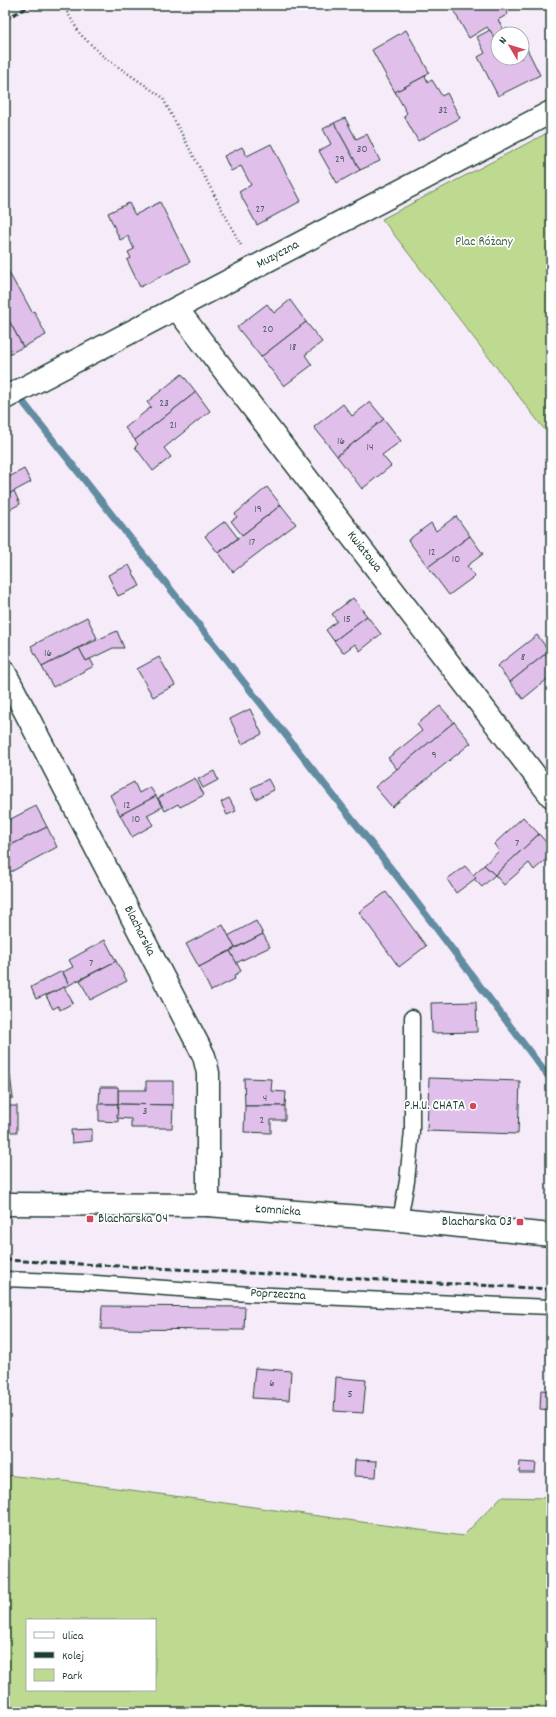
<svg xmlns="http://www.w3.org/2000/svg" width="556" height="1717" viewBox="0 0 556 1717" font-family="Dekko,sans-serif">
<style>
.green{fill:#bed990;stroke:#6e8b62;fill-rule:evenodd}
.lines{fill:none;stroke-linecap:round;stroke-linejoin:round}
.stream{stroke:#628ca1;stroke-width:7}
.building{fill:#e1bfeb;stroke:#1f3d34}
.service-casing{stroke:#1f3d34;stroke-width:17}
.minor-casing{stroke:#1f3d34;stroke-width:25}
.tertiary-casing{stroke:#1f3d34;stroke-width:25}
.path{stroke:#1f3d34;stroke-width:2.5;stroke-dasharray:1 3;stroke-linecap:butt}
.service{stroke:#fff;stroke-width:14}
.minor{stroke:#fff;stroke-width:22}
.tertiary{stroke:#fff;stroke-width:22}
.rail{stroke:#1f3d34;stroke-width:3;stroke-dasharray:6 3;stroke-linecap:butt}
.poi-dot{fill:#d1495b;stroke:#fff;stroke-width:1.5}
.labels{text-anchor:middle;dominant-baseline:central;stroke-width:3.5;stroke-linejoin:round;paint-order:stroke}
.number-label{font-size:11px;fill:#505e62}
.park-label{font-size:13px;fill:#47644b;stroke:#fff}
.street-label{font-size:13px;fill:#1f3d34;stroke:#fff}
.poi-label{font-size:13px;fill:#1f3d34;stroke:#fff;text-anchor:end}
</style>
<rect width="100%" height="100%" fill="#f6ecf9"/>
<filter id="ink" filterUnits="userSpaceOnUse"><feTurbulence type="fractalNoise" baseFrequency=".025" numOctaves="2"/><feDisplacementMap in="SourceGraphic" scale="8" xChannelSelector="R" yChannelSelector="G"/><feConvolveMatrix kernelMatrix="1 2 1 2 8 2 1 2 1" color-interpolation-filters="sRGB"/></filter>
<g filter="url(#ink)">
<!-- green -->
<g class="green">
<polygon points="551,131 551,438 382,219"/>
<path d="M5,1475L73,1482L463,1536L501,1497L551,1498V1712H5ZM27,1620H155V1690H27Z"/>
</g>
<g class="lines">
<!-- stream -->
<polyline class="stream" points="23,402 396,875 551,1080"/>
</g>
<!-- building -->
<g class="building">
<polygon points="452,5 503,5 508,14 498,20 504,30 507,28 509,32 505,34 498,34 498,38 496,40 487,27 469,38 451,6"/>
<polygon points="406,30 429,72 425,76 395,92 372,50"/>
<polygon points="490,30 496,40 498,38 498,58 522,58 522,39 540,75 498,96 478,57 485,53 477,37"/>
<polygon points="425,76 428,82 432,80 442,96 447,93 460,118 418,141 404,116 407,113 395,92"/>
<polygon points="345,118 356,139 367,134 380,161 360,170 334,123"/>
<polygon points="334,123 360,170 337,183 319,151 331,144 323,129"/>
<polygon points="271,144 301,201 257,225 239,192 251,185 241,166 231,171 224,156 242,147 247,156"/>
<polygon points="160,202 190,262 140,287 127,260 131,258 128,252 134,249 128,236 120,240 108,213 129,203 135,215"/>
<polygon points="5,267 6,267 18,289 19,288 32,312 34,311 46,335 23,347 5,313"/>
<polygon points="290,300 306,322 261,357 237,327 267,304 274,313"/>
<polygon points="5,313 23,347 5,356"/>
<polygon points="306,322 322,342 305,355 312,365 284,386 261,357"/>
<polygon points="182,374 196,392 135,440 125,428 151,407 147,402"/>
<polygon points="196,392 210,411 164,448 171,457 153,471 135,447 138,444 135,440"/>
<polygon points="370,402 384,419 337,456 314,427 343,404 352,416"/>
<polygon points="384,419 401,441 382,455 391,466 362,489 337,456"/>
<polygon points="24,469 31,482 5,496 5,479"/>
<polygon points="267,487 281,505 242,535 231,521 237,517 235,514"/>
<polygon points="14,491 20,504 5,512 5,496"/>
<polygon points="281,505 296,524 233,572 219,553"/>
<polygon points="456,516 470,536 428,567 408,540 431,523 436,531"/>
<polygon points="225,521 238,538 218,553 205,536"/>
<polygon points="470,536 483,554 467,566 475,576 449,595 428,567"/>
<polygon points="129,565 140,586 118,596 108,575"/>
<polygon points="353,598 367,616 334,641 326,630 337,621 332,614"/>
<polygon points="367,616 381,634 360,651 355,644 343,653 334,641"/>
<polygon points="87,617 97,638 42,667 31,646"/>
<polygon points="117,631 124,648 113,648 86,661 79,648"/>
<polygon points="537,635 549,651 510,682 497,666"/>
<polygon points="79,648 86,661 90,659 94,666 53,687 42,667"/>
<polygon points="549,651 551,653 551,676 523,699 510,682"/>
<polygon points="159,657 175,685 153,697 137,669"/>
<polygon points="440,706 454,722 397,769 388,758 422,731 417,724"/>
<polygon points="250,709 262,734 242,744 230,719"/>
<polygon points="454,722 471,743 392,807 375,787"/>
<polygon points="214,771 218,780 203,788 198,779"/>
<polygon points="195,778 204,795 180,807 178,804 165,811 158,798"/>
<polygon points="268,779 274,790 256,799 251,788"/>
<polygon points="134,782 139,793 150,787 156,796 120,815 110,795"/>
<polygon points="156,796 162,807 147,815 153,825 132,837 120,815"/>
<polygon points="229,798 236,811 227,815 221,802"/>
<polygon points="36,806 47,827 5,848 5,822"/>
<polygon points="523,817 539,834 495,875 484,865 499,851 494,844"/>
<polygon points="47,827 57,847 5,875 5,848"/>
<polygon points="539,834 551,848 551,855 534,870 529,863 504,885 495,875"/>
<polygon points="484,865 495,875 482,887 474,879 476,878 473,875"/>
<polygon points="465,866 476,878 456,893 447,879"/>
<polygon points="386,892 426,946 399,967 359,912"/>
<polygon points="256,921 263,934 235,948 228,936"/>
<polygon points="223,925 235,948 199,967 186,944"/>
<polygon points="263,934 270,947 236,963 230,951"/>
<polygon points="105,940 116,961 69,985 63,972 73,967 69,960"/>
<polygon points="230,951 241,971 234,976 235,979 211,991 199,967"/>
<polygon points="116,961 127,981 90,1000 80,980"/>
<polygon points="62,971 69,985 36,999 31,987"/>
<polygon points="64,987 73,1003 60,1010 58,1006 53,1009 46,996"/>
<polygon points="476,1002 477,1032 432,1033 431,1003"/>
<polygon points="5,1059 6,1059 10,1075 13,1098 5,1099"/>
<polygon points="244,1078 272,1079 271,1091 286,1092 285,1106 245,1106"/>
<polygon points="429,1078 520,1081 518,1134 427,1131"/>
<polygon points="146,1081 173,1081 173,1105 118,1104 118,1090 146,1090"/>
<polygon points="100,1087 118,1087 118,1104 99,1104"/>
<polygon points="99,1104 118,1104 118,1122 99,1121"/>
<polygon points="118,1104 173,1105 172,1128 131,1128 131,1119 117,1118"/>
<rect x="5" y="1106" width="12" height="26"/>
<polygon points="245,1106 285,1106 285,1120 271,1120 271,1133 244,1132"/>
<polygon points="92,1129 92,1141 72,1143 71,1130"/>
<polygon points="102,1306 245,1307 244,1330 101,1329"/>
<polygon points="255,1368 291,1371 289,1400 252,1398"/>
<polygon points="336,1377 366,1380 363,1413 334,1411"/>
<polygon points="541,1390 551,1391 551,1410 540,1409"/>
<polygon points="355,1460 377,1461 376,1477 354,1476"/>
<polygon points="520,1462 536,1463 535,1473 519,1473"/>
</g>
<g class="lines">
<!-- service casing -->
<g class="service-casing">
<g id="service">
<polyline points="400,1220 407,1181 412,1131 412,1017"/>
<polyline points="5,1279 82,1282 249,1294 551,1307"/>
</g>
</g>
<!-- minor casing -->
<g class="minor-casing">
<g id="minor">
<polyline points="177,309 551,796"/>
<polyline points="5,398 551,112"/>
<polyline points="5,673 204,1056 208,1073 208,1205"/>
</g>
</g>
<!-- tertiary casing -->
<g class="tertiary-casing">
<polyline id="tertiary" points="5,1204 208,1205 400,1220 551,1235"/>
</g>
<!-- path -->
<polyline class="path" points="63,5 80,34 104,57 162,97 242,247"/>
<!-- service -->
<use href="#service" class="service"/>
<!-- minor -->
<use href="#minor" class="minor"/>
<!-- tertiary -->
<use href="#tertiary" class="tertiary"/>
<!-- rail -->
<g class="rail">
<polyline points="5,19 32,5"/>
<polyline points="5,1260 551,1289"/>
</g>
</g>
</g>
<!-- markers -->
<g class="poi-dot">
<circle cx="473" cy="1106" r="4"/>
<rect x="86" y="1215" width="8" height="8" rx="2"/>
<rect x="516" y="1218" width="8" height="8" rx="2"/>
</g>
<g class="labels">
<!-- number labels -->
<g class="number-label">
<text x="443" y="111">32</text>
<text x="362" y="150">30</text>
<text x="340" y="160">29</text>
<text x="260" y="210">27</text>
<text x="268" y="330">20</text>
<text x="293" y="348">18</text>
<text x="164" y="404">23</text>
<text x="173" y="426">21</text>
<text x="341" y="442">16</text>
<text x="370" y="448">14</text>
<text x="258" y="510">19</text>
<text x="252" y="543">17</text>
<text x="432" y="553">12</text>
<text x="456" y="560">10</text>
<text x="347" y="620">15</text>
<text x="48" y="654">16</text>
<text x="523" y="658">8</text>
<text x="434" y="756">9</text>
<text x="127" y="806">12</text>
<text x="136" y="820">10</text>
<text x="517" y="844">7</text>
<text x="91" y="964">7</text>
<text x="265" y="1099">4</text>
<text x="145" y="1112">3</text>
<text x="262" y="1121">2</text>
<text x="272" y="1384">6</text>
<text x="350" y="1395">5</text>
</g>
<!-- park labels -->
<g class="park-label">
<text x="484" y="242">Plac Różany</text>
</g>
<!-- street labels -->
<g class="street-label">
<text transform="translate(278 255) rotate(-28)">Muzyczna</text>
<text transform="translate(364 552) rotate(52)">Kwiatowa</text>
<text transform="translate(139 931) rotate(63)">Blacharska</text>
<text transform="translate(278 1211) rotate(4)">Łomnicka</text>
<text transform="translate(278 1295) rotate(3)">Poprzeczna</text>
</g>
<!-- poi labels -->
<g class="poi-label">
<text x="465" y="1106">P.H.U. CHATA</text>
<text x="98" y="1219" text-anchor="start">Blacharska 04</text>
<text x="512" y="1222">Blacharska 03</text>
</g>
</g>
<!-- margin -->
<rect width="556" height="1717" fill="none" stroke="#fff" stroke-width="20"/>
<rect x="10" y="10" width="536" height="1697" fill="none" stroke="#1f3d34" stroke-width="1.5" filter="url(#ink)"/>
<!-- legend -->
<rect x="26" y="1619" width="130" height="72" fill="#ffffff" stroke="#a5b1ae"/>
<rect x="34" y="1632" width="20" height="6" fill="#ffffff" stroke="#a5b1ae"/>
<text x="62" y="1639" font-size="12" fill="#1f3d34">Ulica</text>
<rect x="34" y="1652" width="20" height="6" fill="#1f3d34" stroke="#a5b1ae"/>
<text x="62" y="1659" font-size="12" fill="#1f3d34">Kolej</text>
<rect x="34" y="1669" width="20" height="12" fill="#bed990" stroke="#a5b1ae"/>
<text x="62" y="1679" font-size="12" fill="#1f3d34">Park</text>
<!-- north arrow -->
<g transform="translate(510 46) rotate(308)"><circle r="19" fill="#ffffff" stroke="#a5b1ae"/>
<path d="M0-3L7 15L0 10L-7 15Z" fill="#d1495b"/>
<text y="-6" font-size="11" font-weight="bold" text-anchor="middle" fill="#1f3d34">N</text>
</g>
</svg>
